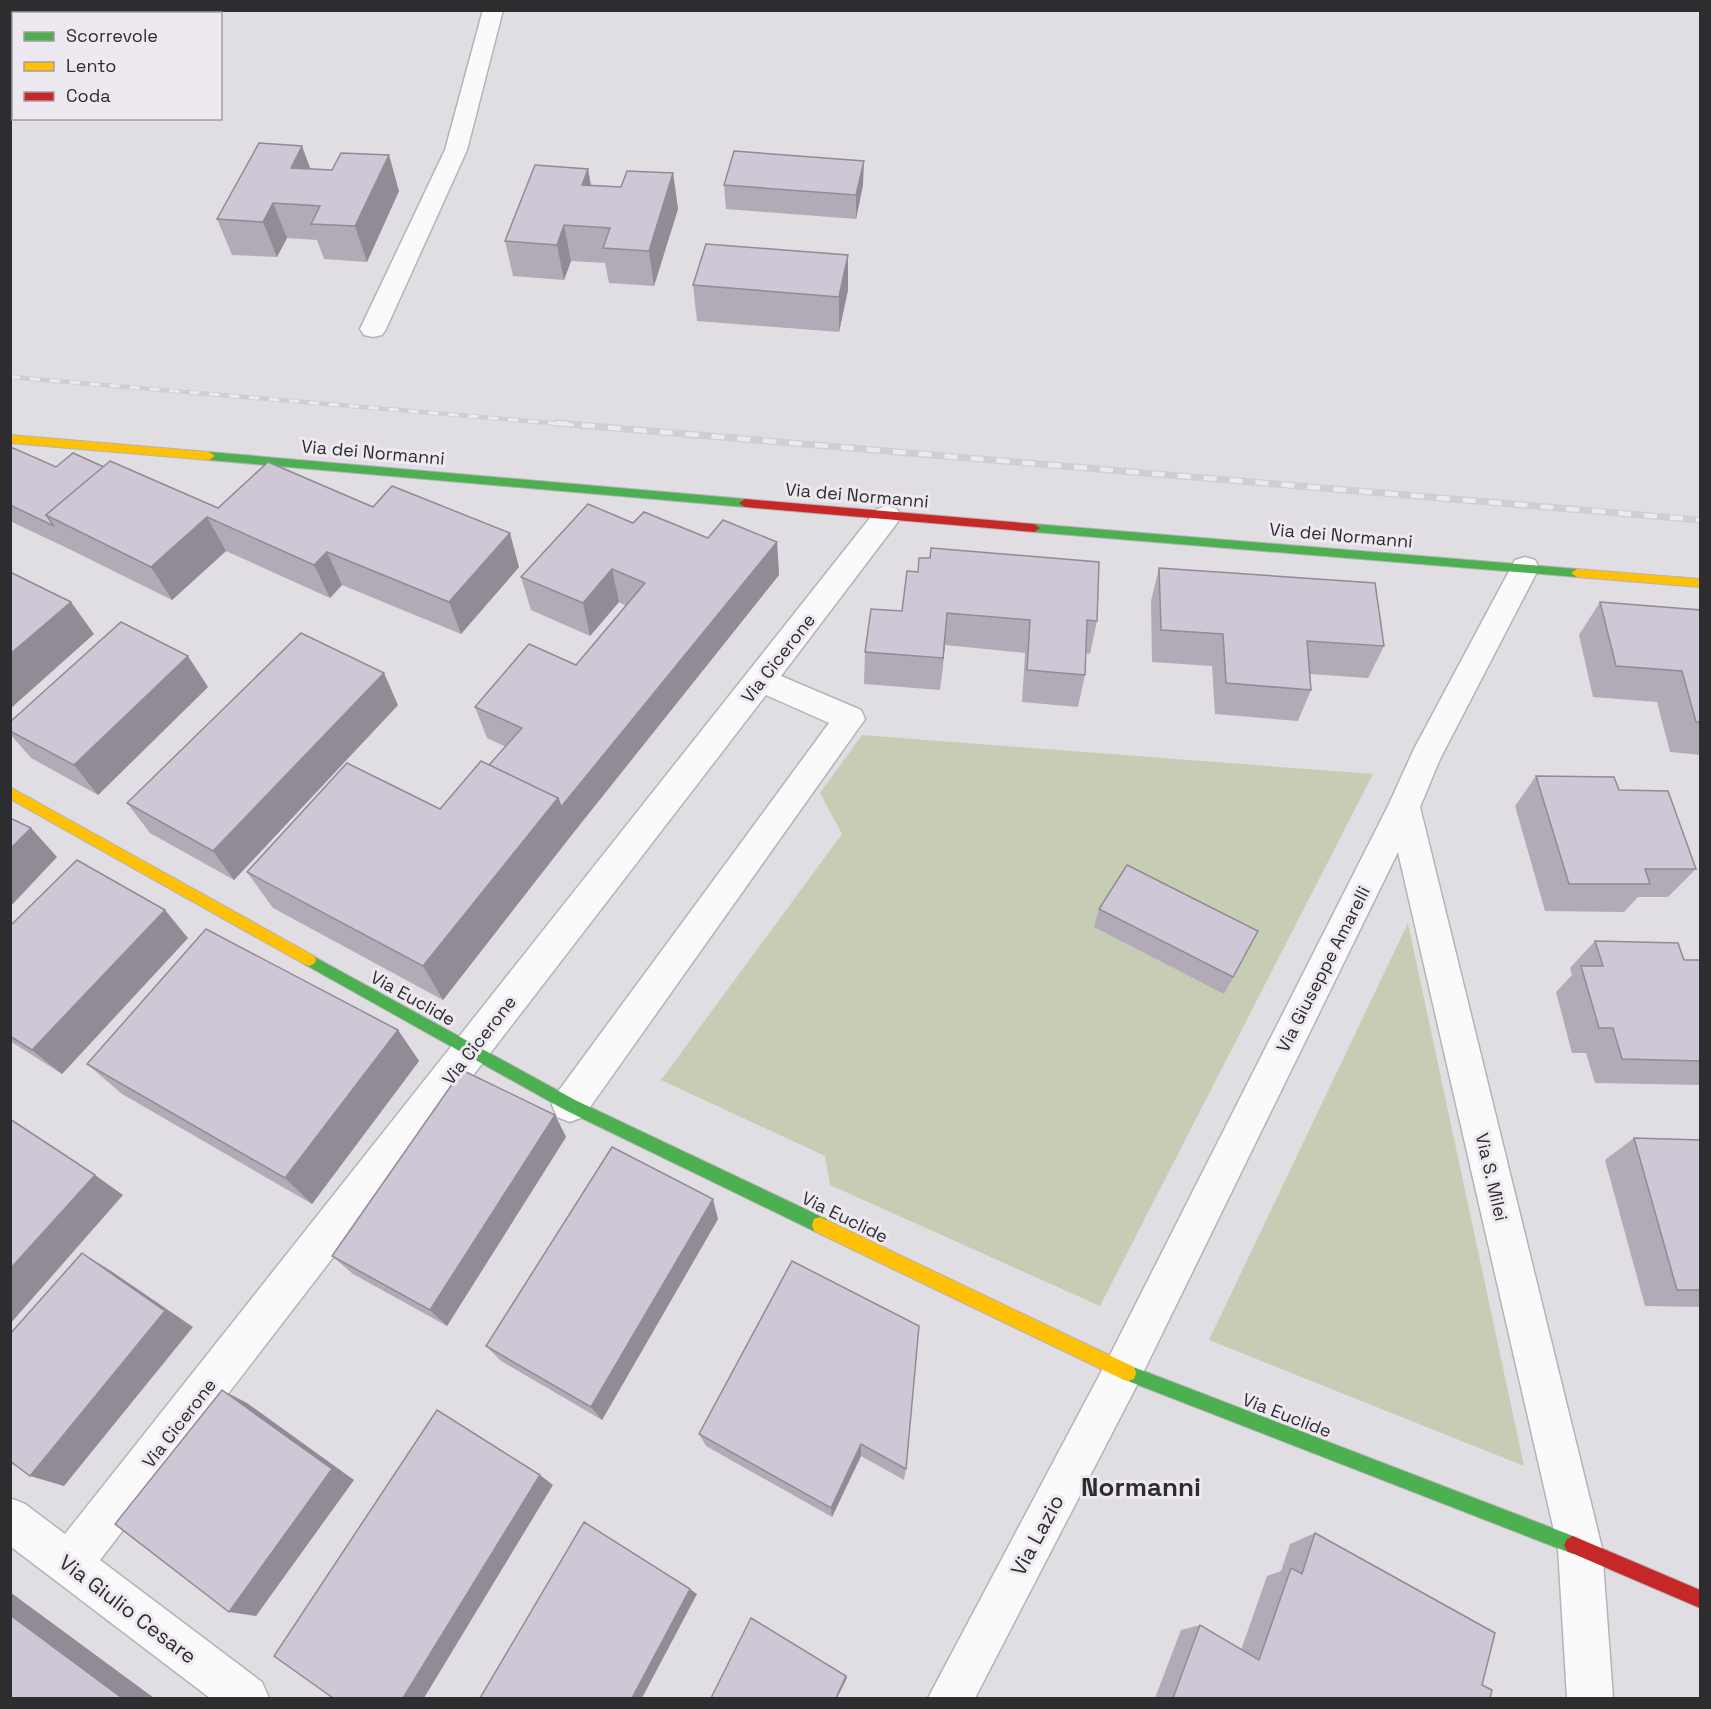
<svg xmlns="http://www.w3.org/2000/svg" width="1711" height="1709" viewBox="0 0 1711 1709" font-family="'Space Grotesk',sans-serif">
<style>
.green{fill:#c6cdb4}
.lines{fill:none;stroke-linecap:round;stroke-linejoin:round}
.street-casing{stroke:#b5b3b6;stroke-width:3}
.fast-casing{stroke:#b5b3b6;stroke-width:2}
.slow-casing{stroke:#b5b3b6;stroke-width:2}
.jam-casing{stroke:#b5b3b6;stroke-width:2}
.street{fill:#fafafb;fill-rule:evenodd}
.fast{fill:#4caf50;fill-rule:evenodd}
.slow{fill:#ffc107;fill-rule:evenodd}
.jam{fill:#c62828;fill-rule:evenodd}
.rail-far1-casing{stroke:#cfcfcf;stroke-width:4.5}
.rail-casing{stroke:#cfcfcf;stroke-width:7}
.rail-far1{stroke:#eee9f1;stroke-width:3;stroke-dasharray:10;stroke-linecap:butt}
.rail{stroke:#eee9f1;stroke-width:4.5;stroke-dasharray:13;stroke-linecap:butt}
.wall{fill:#b2abb7}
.shaded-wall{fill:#918b95}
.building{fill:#cfc7d5;stroke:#918b95;stroke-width:1.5}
.labels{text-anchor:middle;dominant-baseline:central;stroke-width:6;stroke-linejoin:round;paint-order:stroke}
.street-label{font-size:18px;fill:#2d2c2f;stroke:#eee9f1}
.near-street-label{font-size:21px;fill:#2d2c2f;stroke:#eee9f1}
.near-quarter-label{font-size:26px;font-weight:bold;fill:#2d2c2f;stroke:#eee9f1}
</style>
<rect width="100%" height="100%" fill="#e0dee2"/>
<!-- green -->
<g class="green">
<polygon points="862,735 1373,774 1100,1306 830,1185 825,1156 661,1080 842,834 820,793"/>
<polygon points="1408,923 1413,947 1524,1466 1209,1340"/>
</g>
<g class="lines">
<!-- street casing -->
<g class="street-casing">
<g id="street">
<polygon points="77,10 97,10 95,14 75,14"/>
<polygon points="483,10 503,10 467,150 386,329 382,335 373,337 364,335 360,329 445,150"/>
<polygon points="887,506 897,509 901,516 897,523 781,676 861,710 865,719 583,1117 570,1122 557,1117 552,1105 557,1093 829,723 766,695 100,1560 262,1682 269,1698 210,1698 10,1546 10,1498 25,1504 65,1534 877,509"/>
<polygon points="1525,557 1535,560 1539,568 1440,759 1420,807 1602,1548 1613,1698 1567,1698 1558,1548 1398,852 1137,1385 975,1698 928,1698 1109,1357 1388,806 1414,749 1515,560"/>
</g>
</g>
<!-- fast casing -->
<g class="fast-casing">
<g id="fast">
<polygon points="209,452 745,499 751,503 745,507 209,460 203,456"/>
<polygon points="1034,524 1577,569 1583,573 1577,577 1034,532 1028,528"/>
<polygon points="309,954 575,1100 826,1219 828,1225 826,1231 820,1233 814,1231 565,1110 304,964 302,960 304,956"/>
<polygon points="1128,1365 1573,1536 1579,1539 1582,1545 1579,1551 1573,1554 1128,1381 1122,1379 1120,1373 1122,1367"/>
</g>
</g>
<!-- slow casing -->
<g class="slow-casing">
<g id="slow">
<polygon points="10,435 209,452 215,456 209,460 10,443"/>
<polygon points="1577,569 1700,579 1700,587 1577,577 1571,573"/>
<polygon points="10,787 314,956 316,960 314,964 309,966 304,964 10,799"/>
<polygon points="820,1217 1134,1367 1136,1373 1134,1379 1128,1381 1122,1379 814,1231 812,1225 814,1219"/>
</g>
</g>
<!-- jam casing -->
<g class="jam-casing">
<g id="jam">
<polygon points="745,499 1034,524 1040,528 1034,532 745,507 739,503"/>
<polygon points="1573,1536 1700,1590 1700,1608 1567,1551 1564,1545 1567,1539"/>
</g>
</g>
<!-- street -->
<use href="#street" class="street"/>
<!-- fast -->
<use href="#fast" class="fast"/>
<!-- slow -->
<use href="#slow" class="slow"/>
<!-- jam -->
<use href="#jam" class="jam"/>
<!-- rail-far1 casing -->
<g class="rail-far1-casing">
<polyline id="rail-far1" points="10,377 574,425"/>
</g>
<!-- rail casing -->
<g class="rail-casing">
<polyline id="rail" points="556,423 1700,520"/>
</g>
<!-- rail-far1 -->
<use href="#rail-far1" class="rail-far1"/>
<!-- rail -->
<use href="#rail" class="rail"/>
</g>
<!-- wall -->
<g class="wall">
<polygon points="310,169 399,191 367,262 324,259 317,240 287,238 277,257 232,255 217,219"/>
<polygon points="588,169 591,185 621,187 673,173 678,209 654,286 609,283 605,263 571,261 564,280 513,276 505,241"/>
<polygon points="724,185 863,185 856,219 726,209"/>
<polygon points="693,285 848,290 839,332 697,321"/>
<polygon points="10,450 56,467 104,467 218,508 373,507 519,567 461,634 342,585 330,598 226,551 172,600 69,549 10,521"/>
<polygon points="633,523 708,538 777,542 779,575 570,837 443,1000 273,908 247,872 440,809 489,765 506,747 487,738 475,707 576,665 626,606 619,602 590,636 531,610 521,577"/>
<polygon points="1159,568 1384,646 1368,678 1310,674 1311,690 1298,721 1215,714 1212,666 1152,662 1151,601"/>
<polygon points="907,571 1097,621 1090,654 1086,653 1085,675 1078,707 1022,702 1025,653 945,645 940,690 864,684 865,652 902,611"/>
<polygon points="1600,602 1701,610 1701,755 1670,752 1657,702 1593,697 1579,635"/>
<polygon points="208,687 98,795 31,758 10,734 10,722"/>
<polygon points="398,705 234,880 150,833 127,803"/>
<polygon points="1536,776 1619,790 1696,869 1668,897 1638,897 1624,912 1545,911 1515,806"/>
<polygon points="1099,909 1258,931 1224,994 1094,927"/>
<polygon points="10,926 188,938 62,1074 10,1041"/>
<polygon points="1595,941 1684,960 1701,960 1701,1085 1595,1083 1586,1053 1572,1053 1556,992 1572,975 1570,968"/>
<polygon points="398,1030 419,1061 312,1204 122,1094 87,1064"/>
<polygon points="555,1115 566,1137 447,1326 353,1274 332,1256"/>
<polygon points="1634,1138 1701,1140 1701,1307 1645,1306 1605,1160"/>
<polygon points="718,1219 602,1420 501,1361 486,1346"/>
<polygon points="792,1261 906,1469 904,1480 861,1456 832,1517 706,1446 699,1434"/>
<polygon points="1315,1533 1482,1685 1490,1698 1155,1698 1181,1630 1200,1625 1241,1650 1267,1576 1281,1571 1290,1544"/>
</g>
<!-- shaded-wall -->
<g class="shaded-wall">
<polygon points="302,146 315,181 291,168"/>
<polygon points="389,155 399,191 367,262 355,226"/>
<polygon points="864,161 863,185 856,219 856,195"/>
<polygon points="588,169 594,204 582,185"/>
<polygon points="673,173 678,209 654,286 649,251"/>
<polygon points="273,203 287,238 277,257 263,222"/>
<polygon points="564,225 571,261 564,280 557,245"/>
<polygon points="848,255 848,290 839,332 839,297"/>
<polygon points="207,517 226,551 172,600 151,567"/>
<polygon points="510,533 519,567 461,634 449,602"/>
<polygon points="777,542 779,575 570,837 443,1000 423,966 558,798"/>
<polygon points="327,552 342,585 330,598 314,565"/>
<polygon points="612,569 619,602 590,636 583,603"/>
<polygon points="71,602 94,634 10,709 10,654"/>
<polygon points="947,613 945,645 940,690 943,658"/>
<polygon points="188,656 208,687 98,795 74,765"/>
<polygon points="384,673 398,705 234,880 213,851"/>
<polygon points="31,828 57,857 10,907 10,849"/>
<polygon points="165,910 188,938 62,1074 32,1050"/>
<polygon points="398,1030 419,1061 312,1204 285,1178"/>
<polygon points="555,1115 566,1137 447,1326 430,1310"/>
<polygon points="95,1175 123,1195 10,1324 10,1269"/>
<polygon points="713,1199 718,1219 602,1420 591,1407"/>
<polygon points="82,1253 111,1271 193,1327 64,1486 30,1476"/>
<polygon points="222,1390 247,1403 354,1480 256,1616 229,1612"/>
<polygon points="861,1444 861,1456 832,1517 831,1508"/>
<polygon points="540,1475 553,1485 424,1698 403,1698"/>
<polygon points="690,1589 697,1594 642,1698 632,1698"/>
<polygon points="10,1592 154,1698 122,1698 10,1615"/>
<polygon points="846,1676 847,1678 837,1698 836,1698"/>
</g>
<!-- building -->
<g class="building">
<polygon points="259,143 302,146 291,168 332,170 341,153 389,155 355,226 311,224 320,206 273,203 263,222 217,219"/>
<polygon points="734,151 864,161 856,195 724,185"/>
<polygon points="535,165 588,169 582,185 621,187 627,171 673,173 649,251 603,248 610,228 564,225 557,245 505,241"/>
<polygon points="706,244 848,255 839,297 693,285"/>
<polygon points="13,448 56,467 73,453 104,467 46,515 54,526 10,505 10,450"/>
<polygon points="110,461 218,508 268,462 373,507 392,486 510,533 449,602 327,552 314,565 207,517 151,567 46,515"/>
<polygon points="588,504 633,523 644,512 708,538 723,520 777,542 561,807 558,798 489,765 522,728 475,707 529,644 576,665 645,583 612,569 583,603 521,577"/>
<polygon points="931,548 1099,562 1097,621 1087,620 1085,675 1027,670 1030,620 947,613 943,658 865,652 871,609 902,611 907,571 918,572 919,558 930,558"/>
<polygon points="1159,568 1375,583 1384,646 1307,641 1311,690 1226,683 1223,634 1161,630"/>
<polygon points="10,572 71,602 10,654"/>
<polygon points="1600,602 1701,610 1701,722 1696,722 1682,671 1616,666"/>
<polygon points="121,622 188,656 74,765 10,731 10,722"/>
<polygon points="301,633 384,673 213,851 127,803"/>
<polygon points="481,761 558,798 423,966 247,872 347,763 440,809"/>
<polygon points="1536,776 1614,777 1619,790 1668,791 1696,869 1645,869 1650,884 1569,884"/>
<polygon points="10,818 31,828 10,849"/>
<polygon points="77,860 165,910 32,1050 10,1036 10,926"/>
<polygon points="1127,865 1258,931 1233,977 1099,909"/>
<polygon points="206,929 398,1030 285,1178 87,1064"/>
<polygon points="1595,941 1678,943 1684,960 1701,960 1701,1061 1622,1059 1613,1028 1599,1028 1581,966 1603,966"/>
<polygon points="462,1070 555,1115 430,1310 332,1256"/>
<polygon points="10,1119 95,1175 10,1269"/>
<polygon points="1634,1138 1701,1140 1701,1290 1677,1290"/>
<polygon points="612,1147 713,1199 591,1407 486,1346"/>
<polygon points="82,1253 165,1311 30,1476 10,1461 10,1334"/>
<polygon points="792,1261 919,1326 906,1469 861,1444 831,1508 699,1434"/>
<polygon points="222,1390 332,1469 229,1612 115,1524"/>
<polygon points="437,1410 540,1475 403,1698 333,1698 274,1656"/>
<polygon points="584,1522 690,1589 632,1698 480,1698"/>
<polygon points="1315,1533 1495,1633 1482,1685 1492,1690 1490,1698 1173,1698 1200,1625 1259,1660 1291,1568 1302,1574"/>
<polygon points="10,1615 122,1698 10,1698"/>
<polygon points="751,1618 846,1676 836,1698 711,1698"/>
</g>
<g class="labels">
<!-- street labels -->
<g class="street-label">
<text transform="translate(373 452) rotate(5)">Via dei Normanni</text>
<text transform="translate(857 495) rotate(5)">Via dei Normanni</text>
<text transform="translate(1341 535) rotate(5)">Via dei Normanni</text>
<text transform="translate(778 658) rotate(-52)">Via Cicerone</text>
<text transform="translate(1323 969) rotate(-63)">Via Giuseppe Amarelli</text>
<text transform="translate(413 998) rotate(29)">Via Euclide</text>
<text transform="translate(479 1040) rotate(-52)">Via Cicerone</text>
<text transform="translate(1492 1177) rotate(77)">Via S. Milei</text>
<text transform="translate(845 1217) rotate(26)">Via Euclide</text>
<text transform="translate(1287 1415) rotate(21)">Via Euclide</text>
<text transform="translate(179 1423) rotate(-52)">Via Cicerone</text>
</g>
<!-- near-street labels -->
<g class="near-street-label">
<text transform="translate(1037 1535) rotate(-62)">Via Lazio</text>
<text transform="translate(128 1609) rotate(37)">Via Giulio Cesare</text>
</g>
<!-- near-quarter labels -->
<g class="near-quarter-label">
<text x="1141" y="1487">Normanni</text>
</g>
</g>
<!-- border -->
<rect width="1711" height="1709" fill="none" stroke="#2d2c2f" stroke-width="24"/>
<!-- legend -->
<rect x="12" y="12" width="210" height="108" fill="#eee9f1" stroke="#a19da3" stroke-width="1.5"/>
<rect x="24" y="32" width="30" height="9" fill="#4caf50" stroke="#a19da3" stroke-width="1.5"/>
<text x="66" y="42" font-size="18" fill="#2d2c2f">Scorrevole</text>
<rect x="24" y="62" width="30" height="9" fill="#ffc107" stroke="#a19da3" stroke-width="1.5"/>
<text x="66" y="72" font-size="18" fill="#2d2c2f">Lento</text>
<rect x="24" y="92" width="30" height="9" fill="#c62828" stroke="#a19da3" stroke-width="1.5"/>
<text x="66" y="102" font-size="18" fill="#2d2c2f">Coda</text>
</svg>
